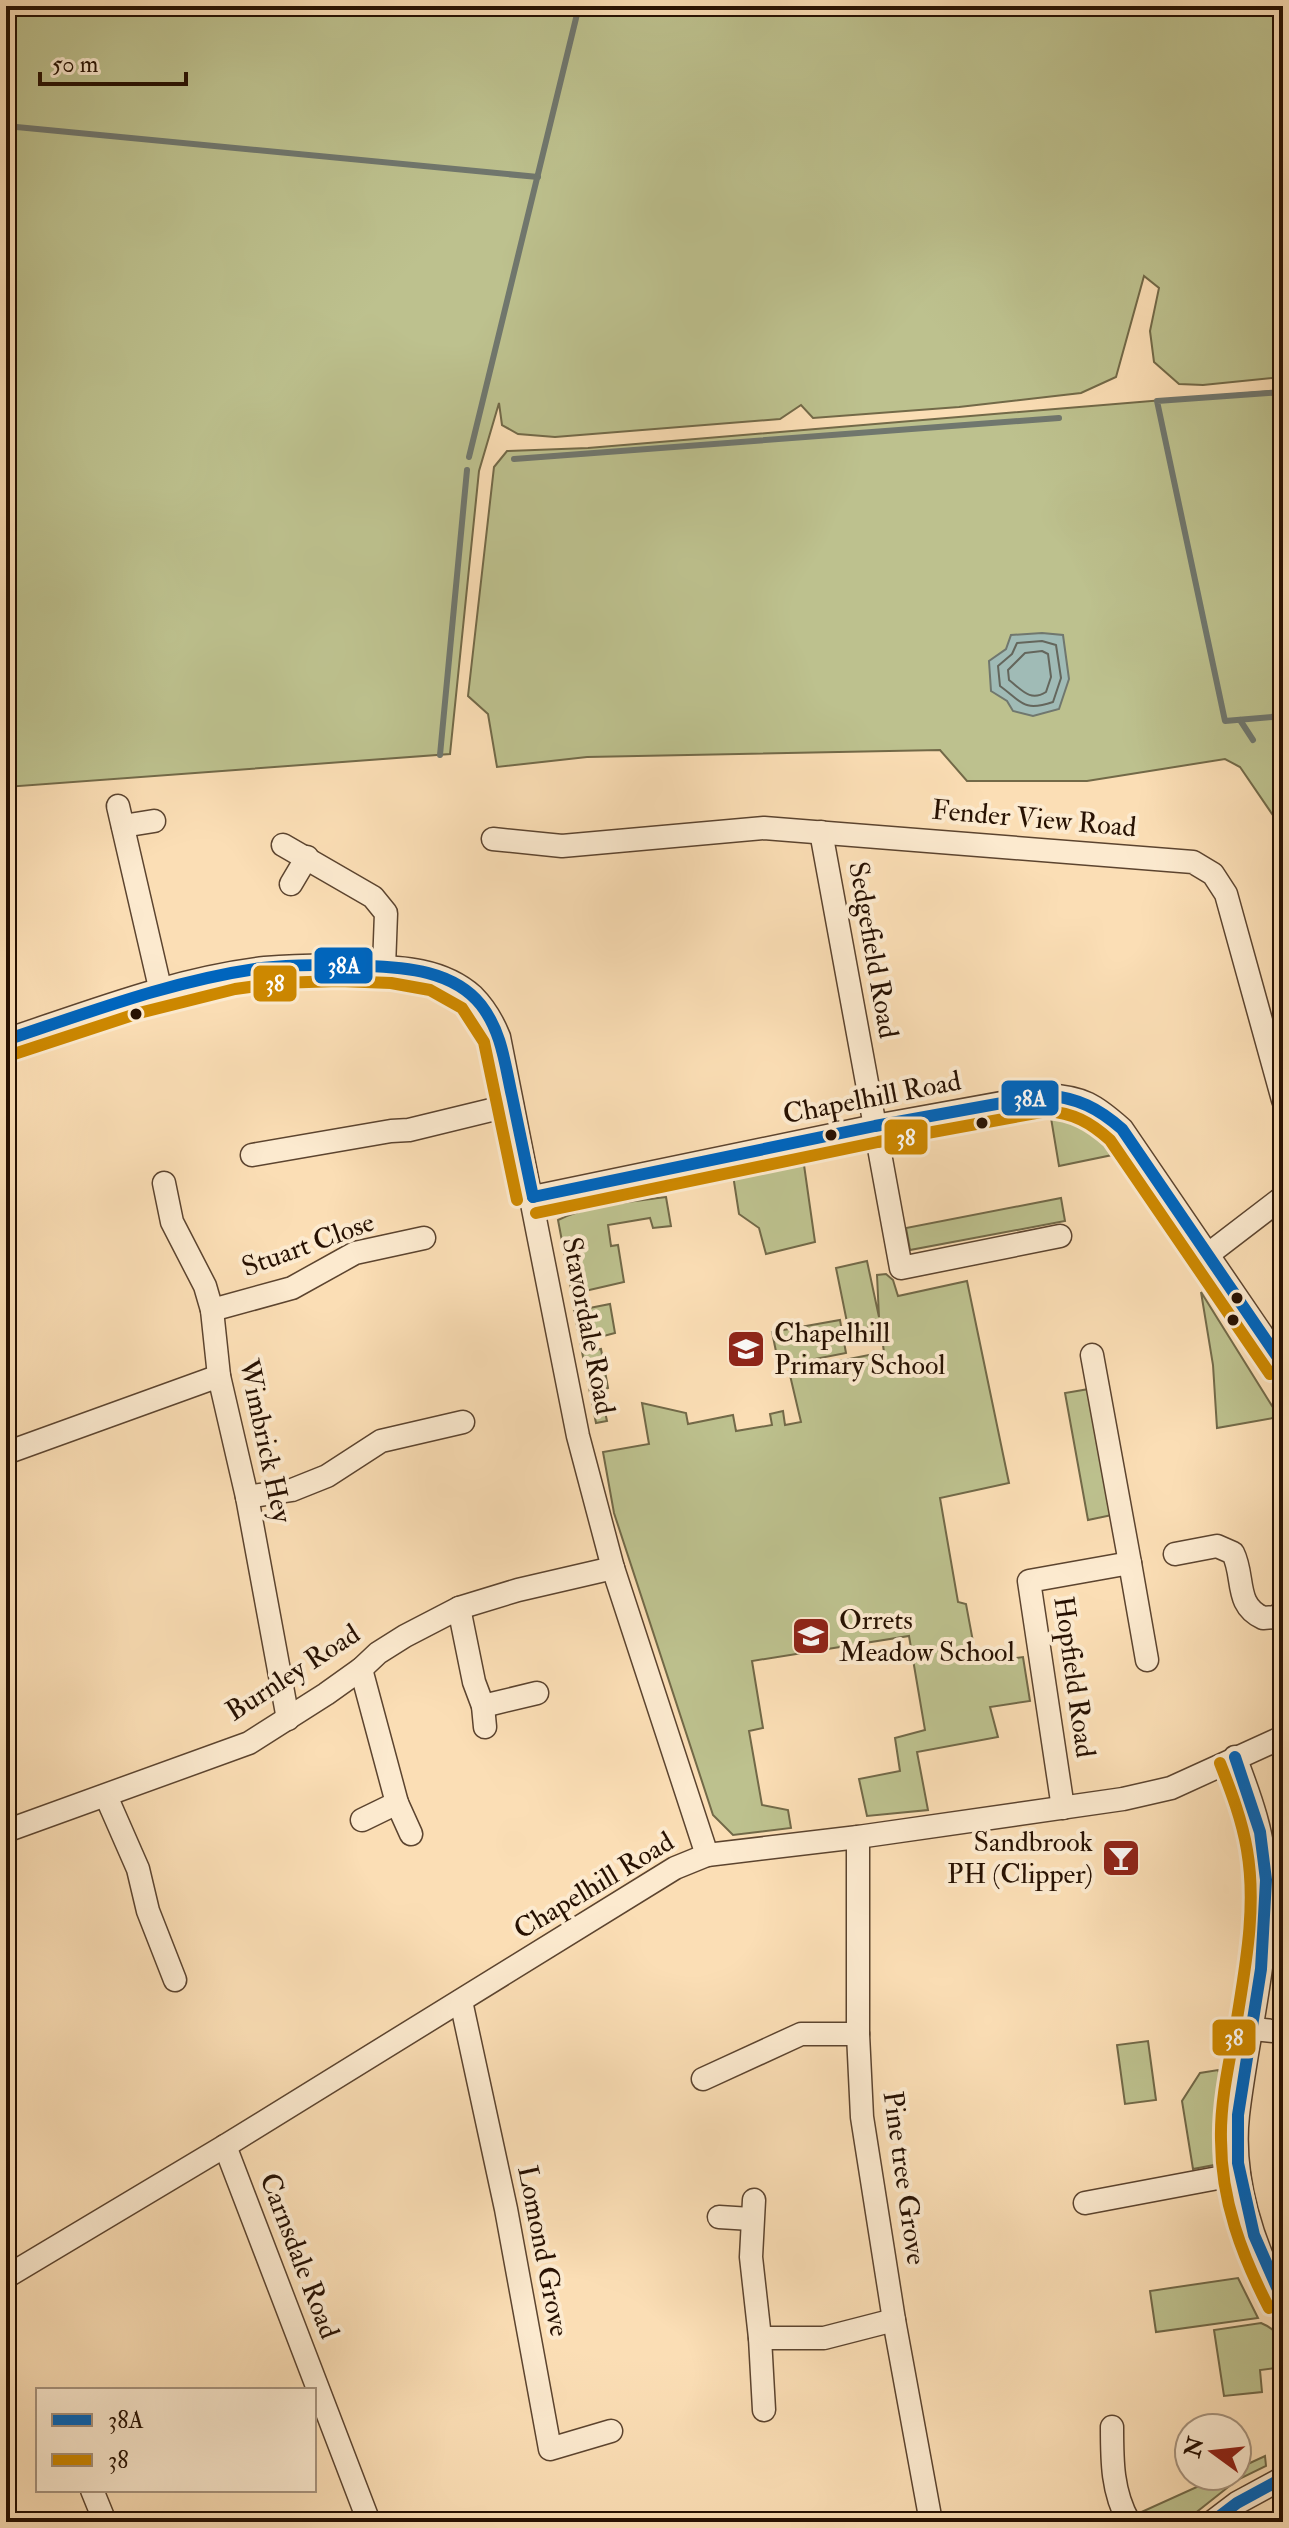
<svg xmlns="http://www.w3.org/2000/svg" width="1289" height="2528" viewBox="0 0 1289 2528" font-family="'IM FELL Double Pica',serif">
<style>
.green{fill:#bdc18e;stroke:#726948;stroke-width:2}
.water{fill:#a0bbb6;stroke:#70776e;stroke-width:2}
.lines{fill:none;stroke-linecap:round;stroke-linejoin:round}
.shore{stroke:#64665c;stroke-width:2}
.stream{stroke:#70776e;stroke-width:6}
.minor-casing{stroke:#5c442f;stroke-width:25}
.minor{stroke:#fceacf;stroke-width:22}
.bus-1-casing{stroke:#fceacf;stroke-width:18}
.bus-2-casing{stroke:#fceacf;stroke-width:18}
.bus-1{stroke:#0065bd;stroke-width:12}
.bus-2{stroke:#cd8800;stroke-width:12}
.bus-dot{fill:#271102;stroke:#fceacf;stroke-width:3}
.labels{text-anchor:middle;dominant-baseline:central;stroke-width:8;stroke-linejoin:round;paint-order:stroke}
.street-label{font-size:28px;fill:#271102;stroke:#fceacf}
.poi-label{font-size:28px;fill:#271102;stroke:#fceacf;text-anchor:start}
.line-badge{stroke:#fceacf;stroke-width:3}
.badge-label{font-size:22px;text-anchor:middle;font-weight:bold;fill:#fff}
</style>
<rect width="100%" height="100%" fill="#fbdeb5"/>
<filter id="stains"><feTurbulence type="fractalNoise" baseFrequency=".0025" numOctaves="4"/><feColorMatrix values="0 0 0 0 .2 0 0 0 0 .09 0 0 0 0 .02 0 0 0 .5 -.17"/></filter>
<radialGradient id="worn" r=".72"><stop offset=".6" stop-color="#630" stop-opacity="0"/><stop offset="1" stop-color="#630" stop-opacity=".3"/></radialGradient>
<!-- green -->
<g class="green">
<polygon points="6,6 1283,6 1283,377 1203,385 1179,384 1154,362 1150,331 1159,288 1144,276 1116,377 1081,393 959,407 813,418 801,405 780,419 555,437 518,434 502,425 499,403 479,471 450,754 6,787"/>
<polygon points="1283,390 1283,830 1240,767 1225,759 1087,781 967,781 940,750 587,757 497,767 488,714 468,696 494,467 507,451 588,448"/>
<path d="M1051,1118C1081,1122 1097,1131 1117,1154L1059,1166Z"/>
<polygon points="804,1165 815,1242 766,1254 759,1228 739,1214 733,1175"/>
<path d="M666,1197L671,1226L653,1228L650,1218L608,1225L611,1246L618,1245L624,1282L572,1294L558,1220C592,1204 629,1202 666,1197Z"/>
<polygon points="1061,1198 1065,1221 910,1250 906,1228"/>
<polygon points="867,1261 879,1317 877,1275 886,1274 893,1280 898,1296 967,1281 1009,1483 940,1498 958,1602 966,1604 977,1663 1023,1657 1030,1701 990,1707 998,1737 917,1752 928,1810 867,1816 859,1779 900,1771 895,1738 925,1730 909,1636 752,1661 763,1728 749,1731 762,1805 788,1810 791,1828 733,1835 713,1815 614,1513 603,1452 649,1444 642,1403 686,1413 688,1424 733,1415 736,1431 772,1425 770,1414 783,1411 785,1425 801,1422 789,1371 884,1352 880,1325 849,1332 836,1268"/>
<polygon points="1201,1292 1279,1417 1217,1428 1213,1365"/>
<polygon points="610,1304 615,1333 592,1339 594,1350 601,1349 608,1388 600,1390 607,1421 596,1423 574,1311"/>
<polygon points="840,1320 846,1353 779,1366 772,1332"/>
<polygon points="1089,1389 1112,1515 1088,1520 1065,1393"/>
<polygon points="1148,2041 1156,2100 1125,2104 1117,2045"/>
<polygon points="1218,2070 1224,2086 1220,2108 1220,2162 1214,2165 1193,2169 1182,2101 1200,2073"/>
<polygon points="1238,2278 1258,2318 1156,2332 1150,2291"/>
<path d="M1261,2323C1283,2332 1283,2345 1283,2367L1260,2370L1262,2392L1224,2396L1214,2330Z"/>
<polygon points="1265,2456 1266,2466 1237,2480 1184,2522 1141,2522 1137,2514 1221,2476 1237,2476 1237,2469"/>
</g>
<!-- water -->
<polygon class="water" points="1042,633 1063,635 1069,679 1059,709 1033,716 1013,711 1007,701 991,691 989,661 1006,649 1011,635"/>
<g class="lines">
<!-- shore -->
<g class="shore">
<path d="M1042,641L1056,645L1061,678L1053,702C1023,712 1022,702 1000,686L998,666L1012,654L1017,643Z"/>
<path d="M1042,651L1048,654L1051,677L1046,692C1030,702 1022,690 1009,680L1008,670L1025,653Z"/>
</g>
<!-- stream -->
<g class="stream">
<polyline points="6,126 538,177"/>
<polyline points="1283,392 1157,401 1225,721 1283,716"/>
<polyline points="469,457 579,6"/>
<polyline points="514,459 1059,418"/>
<polyline points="1240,720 1253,740"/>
<polyline points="440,755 467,470"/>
</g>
<!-- minor casing -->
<g class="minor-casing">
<g id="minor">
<polyline points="118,806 161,992"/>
<polyline points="123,826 154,821"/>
<polyline points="821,832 901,1268 1060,1236"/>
<polyline points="493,839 562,846 764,828 1193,862 1213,874 1226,894 1283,1100"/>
<polyline points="283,845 373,897 386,913 384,967"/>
<polyline points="291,884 307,857"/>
<path d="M6,1040C90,1012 177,978 265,968C298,965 331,965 363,966C401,967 443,969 473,996C485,1008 493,1022 499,1037L578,1436L613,1568L707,1855"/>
<polyline points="252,1155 391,1131 409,1130 512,1105"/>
<polyline points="164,1183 172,1222 205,1286 212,1310 219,1376 247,1497 288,1719"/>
<path d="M533,1197L875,1126L1046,1095C1083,1097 1095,1105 1122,1129L1283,1365"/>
<polyline points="1206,1256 1283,1197"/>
<polyline points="212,1310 292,1288 355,1253 424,1238"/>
<polyline points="6,1453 219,1376"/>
<polyline points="247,1497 292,1490 327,1476 381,1441 463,1422"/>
<path d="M1175,1554L1217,1546L1233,1553C1245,1577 1234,1605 1263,1618L1275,1617L1283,1612"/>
<polyline points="1130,1563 1147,1660"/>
<polyline points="459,1608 474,1682 483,1706 485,1727"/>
<polyline points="361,1669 397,1803 362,1820"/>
<polyline points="483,1706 537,1693"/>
<path d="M1235,1757C1250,1796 1265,1837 1266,1880C1269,1960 1247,2036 1238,2115C1231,2178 1253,2246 1283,2301"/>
<polyline points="106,1796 138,1869 148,1911 175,1980"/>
<polyline points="397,1803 411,1834"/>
<polyline points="1063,1808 1029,1581 1130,1563 1092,1355"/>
<polyline points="6,1831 249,1743 326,1694 361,1669 378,1653 405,1636 459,1608 518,1590 613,1568"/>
<polyline points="858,1837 858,2034 862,2117 894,2320 931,2522"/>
<polyline points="461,2001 506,2209 550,2449 611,2431"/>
<polyline points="1253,2029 1283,2032"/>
<polyline points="703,2079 801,2034 858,2034"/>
<polyline points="225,2146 369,2522"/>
<polyline points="754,2200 751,2257 760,2338 824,2338 894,2320"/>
<polyline points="1085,2203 1239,2174"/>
<polyline points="719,2217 751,2219"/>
<polyline points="6,2277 225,2146 675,1868 707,1855 858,1837 1123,1799 1171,1788 1283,1737"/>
<polyline points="760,2338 764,2410"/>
<path d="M1112,2427C1112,2461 1112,2492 1129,2522"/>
<polyline points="92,2490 105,2522"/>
<polyline points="1212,2522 1237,2503 1283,2478"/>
</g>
</g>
<!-- minor -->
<use href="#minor" class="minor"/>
<!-- bus-1 casing -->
<g class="bus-1-casing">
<g id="bus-1">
<path d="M6,1040C90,1012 174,980 262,968C296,964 331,965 365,966C406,967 454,971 481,1005C502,1032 505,1065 512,1096C519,1130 526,1163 533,1197"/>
<path d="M533,1197L875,1126L1046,1095C1078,1098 1098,1108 1122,1129L1283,1365"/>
<polyline points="1235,1757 1260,1832 1266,1880 1261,1969 1238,2115 1238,2163 1254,2235 1283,2301"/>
<polyline points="1212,2522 1237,2503 1283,2478"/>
</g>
</g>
<!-- bus-2 casing -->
<g class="bus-2-casing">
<g id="bus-2">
<polyline points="11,1055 139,1013 235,989 278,983 339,981 391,983 430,990 462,1008 484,1042 517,1200"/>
<path d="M536,1213L878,1142L1047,1111C1073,1113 1090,1122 1110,1140L1270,1374"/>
<path d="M1220,1763C1231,1791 1242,1820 1247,1850C1257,1908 1245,1968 1236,2025C1229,2063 1220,2102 1221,2140C1221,2200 1242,2256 1269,2308"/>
</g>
</g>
<!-- bus-1 -->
<use href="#bus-1" class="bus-1"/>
<!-- bus-2 -->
<use href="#bus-2" class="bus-2"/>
</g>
<!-- icons -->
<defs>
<g id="school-square" transform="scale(2)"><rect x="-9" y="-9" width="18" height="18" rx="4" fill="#8f2418" stroke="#fceacf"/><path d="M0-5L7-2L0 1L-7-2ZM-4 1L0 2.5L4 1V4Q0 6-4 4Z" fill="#fff"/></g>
<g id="bar-square" transform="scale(2)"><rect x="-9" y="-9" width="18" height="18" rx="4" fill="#8f2418" stroke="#fceacf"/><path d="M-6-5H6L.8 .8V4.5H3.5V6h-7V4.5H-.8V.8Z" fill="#fff"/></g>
</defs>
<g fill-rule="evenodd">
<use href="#school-square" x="746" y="1349"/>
<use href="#school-square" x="811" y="1636"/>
<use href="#bar-square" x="1121" y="1858"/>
</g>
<!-- markers -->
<g class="bus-dot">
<circle cx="136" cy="1014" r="7"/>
<circle cx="982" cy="1123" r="7"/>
<circle cx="831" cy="1135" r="7"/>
<circle cx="1237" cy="1298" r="7"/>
<circle cx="1233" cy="1320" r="7"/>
</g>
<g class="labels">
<!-- street labels -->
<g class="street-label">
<text transform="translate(1034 819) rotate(5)">Fender View Road</text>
<text transform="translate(873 950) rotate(80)">Sedgefield Road</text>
<text transform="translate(872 1098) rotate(-11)">Chapelhill Road</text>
<text transform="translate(308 1245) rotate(-20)">Stuart Close</text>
<text transform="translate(588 1326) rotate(79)">Stavordale Road</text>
<text transform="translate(265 1441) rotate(78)">Wimbrick Hey</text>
<text transform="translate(293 1673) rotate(-33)">Burnley Road</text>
<text transform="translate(1074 1677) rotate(82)">Hopfield Road</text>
<text transform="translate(594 1886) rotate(-31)">Chapelhill Road</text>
<text transform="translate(904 2178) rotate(82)">Pine tree Grove</text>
<text transform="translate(543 2251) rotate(79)">Lomond Grove</text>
<text transform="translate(299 2256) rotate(69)">Carnsdale Road</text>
</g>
<!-- poi labels -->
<g class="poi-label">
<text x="774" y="1333">Chapelhill<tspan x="774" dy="32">Primary School</tspan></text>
<text x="839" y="1620">Orrets<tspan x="839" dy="32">Meadow School</tspan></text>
<text x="1093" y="1842" text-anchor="end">Sandbrook<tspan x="1093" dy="32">PH (Clipper)</tspan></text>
</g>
</g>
<g class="line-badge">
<rect x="313" y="946" width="61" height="39" rx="8" fill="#0065bd"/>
<rect x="252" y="964" width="46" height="39" rx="8" fill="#cd8800"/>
<rect x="1000" y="1079" width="60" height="38" rx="8" fill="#0065bd"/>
<rect x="883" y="1118" width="46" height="38" rx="8" fill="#cd8800"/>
<rect x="1211" y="2018" width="46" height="39" rx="8" fill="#cd8800"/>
</g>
<g class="badge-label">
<text x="344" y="973">38A</text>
<text x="275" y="991">38</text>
<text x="1030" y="1106">38A</text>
<text x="906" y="1145">38</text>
<text x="1234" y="2045">38</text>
</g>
<!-- margin -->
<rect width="1289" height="2528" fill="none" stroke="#fbdeb5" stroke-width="32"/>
<rect x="8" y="8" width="1273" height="2512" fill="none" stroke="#271102" stroke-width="4"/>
<rect x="16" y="16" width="1257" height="2496" fill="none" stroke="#271102" stroke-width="2"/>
<!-- legend -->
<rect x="36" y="2388" width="280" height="104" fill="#fceacf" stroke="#a7937d" stroke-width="2"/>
<rect x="52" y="2414" width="40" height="12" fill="#0065bd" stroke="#a7937d" stroke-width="2"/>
<text x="108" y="2428" font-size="24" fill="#271102">38A</text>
<rect x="52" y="2454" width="40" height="12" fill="#cd8800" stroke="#a7937d" stroke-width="2"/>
<text x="108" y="2468" font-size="24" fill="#271102">38</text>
<!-- north arrow -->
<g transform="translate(1213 2452) rotate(285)"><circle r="38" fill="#fceacf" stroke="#a7937d" stroke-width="2"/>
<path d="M0-6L14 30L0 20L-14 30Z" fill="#8f2418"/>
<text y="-12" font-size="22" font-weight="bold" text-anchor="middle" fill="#271102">N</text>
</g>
<!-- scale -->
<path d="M40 72v12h146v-12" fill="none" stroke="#271102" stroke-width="4"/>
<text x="52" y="72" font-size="24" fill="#271102" stroke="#fceacf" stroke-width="6" paint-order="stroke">50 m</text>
<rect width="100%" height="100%" filter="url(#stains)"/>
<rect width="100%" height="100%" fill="url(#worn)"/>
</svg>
